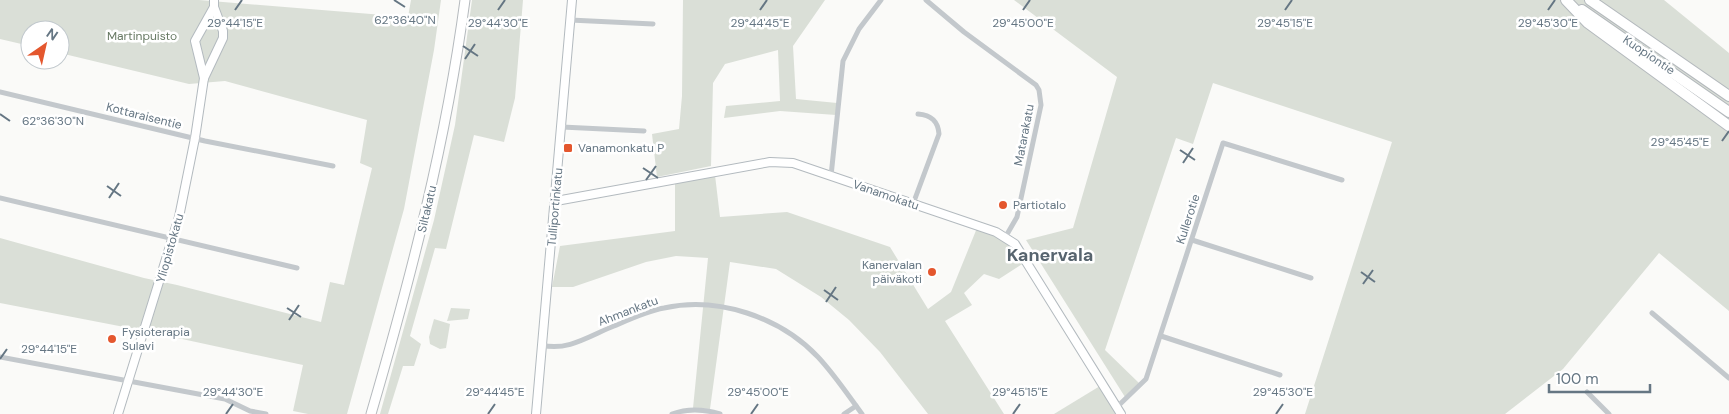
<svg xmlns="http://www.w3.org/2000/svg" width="1729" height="414" viewBox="0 0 1729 414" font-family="'DM Sans',sans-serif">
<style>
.green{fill:#dadfd7}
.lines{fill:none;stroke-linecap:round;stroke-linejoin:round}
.secondary-casing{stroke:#b3babf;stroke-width:10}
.primary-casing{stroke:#b5babe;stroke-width:11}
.highway-casing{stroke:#b4b9bd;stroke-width:12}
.street{stroke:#c3c8cc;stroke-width:5}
.secondary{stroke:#fff;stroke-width:8}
.primary{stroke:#fff;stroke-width:9}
.highway{stroke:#fff;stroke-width:10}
.ticks{fill:none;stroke:#657683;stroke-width:2}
.poi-dot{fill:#e4572e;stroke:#fff;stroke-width:2}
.labels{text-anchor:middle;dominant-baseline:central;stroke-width:5;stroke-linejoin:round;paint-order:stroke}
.park-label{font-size:12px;fill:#687a64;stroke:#fff}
.street-label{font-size:12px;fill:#657683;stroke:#fff}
.poi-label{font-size:12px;fill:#657683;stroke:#fff;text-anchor:start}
.district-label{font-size:18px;font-weight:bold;fill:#57646e;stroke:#fff}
.ticks-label{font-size:12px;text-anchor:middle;fill:#657683;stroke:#fff;stroke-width:5;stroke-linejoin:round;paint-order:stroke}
</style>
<rect width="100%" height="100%" fill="#fafaf8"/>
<!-- green -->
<g class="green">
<polygon points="0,0 199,0 408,17 411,0 441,0 434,50 404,209 347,414 308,414 293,411 303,365 145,331 0,303 0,238 144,278 177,285 321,322 330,282 344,285 372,168 360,163 367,120 225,81 189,84 60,53 60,30 30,30 30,46 0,39"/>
<polygon points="472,0 523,0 515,98 504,142 474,135 446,249 435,248 410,336 421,344 414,366 403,366 388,414 380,414 434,220 455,125"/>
<polygon points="683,0 825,0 793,46 796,99 837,103 836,115 780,111 724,118 726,106 780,101 778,50 725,64 713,83 711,166 657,177 652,134 679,129 682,96"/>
<polygon points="1014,0 1664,0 1729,53 1729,311 1659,253 1563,369 1505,414 1305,414 1392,142 1213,83 1193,144 1176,138 1105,350 1140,384 1125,397 1026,240 1073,228 1117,77"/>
<path d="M715,175L720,217L787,212L890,247L928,309L951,292L977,228C1002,236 1009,241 1024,263L999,279L984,274L964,293L972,305L945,321L1004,414H928L880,352L849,320L821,297L776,269L730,262L710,409L693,408L708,258L676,256L646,262L573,287H552L560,246L675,231V183Z"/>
<polygon points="451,308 470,309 468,319 447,321"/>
<polygon points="434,319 450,324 446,348 440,349 430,344 429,337"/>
<polygon points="1100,386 1117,414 1054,414"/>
</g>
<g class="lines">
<!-- secondary casing -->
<g class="secondary-casing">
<g id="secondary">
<polyline points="204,78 195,41 214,7 214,0"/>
<polyline points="556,201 770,162 793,163 996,232 1015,244 1121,414"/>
<polyline points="118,414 179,217 195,138 204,78 223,38 223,31 214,7"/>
<polyline points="536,414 572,0"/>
</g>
</g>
<!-- primary casing -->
<g class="primary-casing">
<path id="primary" d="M371,414C411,277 446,142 465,0"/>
</g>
<!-- highway casing -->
<g class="highway-casing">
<g id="highway">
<polyline points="1566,0 1588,23 1729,126"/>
<polyline points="1590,0 1729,96"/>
<polyline points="1582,10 1729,112"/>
</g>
</g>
<!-- street -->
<g class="street">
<polyline points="926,0 964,32 1036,85 1039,90 1041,105 1017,217 1006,236"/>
<polyline points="570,20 653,24"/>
<polyline points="0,92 205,141 333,166"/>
<polyline points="562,127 644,131"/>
<polyline points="831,176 843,61 859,29 881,0"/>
<polyline points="0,198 297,268"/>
<path d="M913,204L939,134C938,121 931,115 918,114"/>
<polyline points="1192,240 1311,278"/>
<polyline points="1652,313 1729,378"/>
<polyline points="1161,336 1280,375"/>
<path d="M542,345C567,352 591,335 614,326C630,319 647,311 664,308C718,296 780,317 818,357C834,374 848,395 862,414"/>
<polyline points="0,357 225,399 250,411 266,414"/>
<polyline points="1587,392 1609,414"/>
<polyline points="1117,407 1146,379 1223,143 1342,180"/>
<path d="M672,414C688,408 704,409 720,414"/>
<polyline points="844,414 856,406"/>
</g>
<!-- secondary -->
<use href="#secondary" class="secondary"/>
<!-- primary -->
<use href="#primary" class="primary"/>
<!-- highway -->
<use href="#highway" class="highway"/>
</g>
<!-- ticks -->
<path class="ticks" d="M394,0L405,7M235,10L242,0M498,10L505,0M760,10L767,0M1023,10L1030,0M1285,10L1292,0M1548,10L1555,0M463,46L478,56M465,59L475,44M0,114L10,121M1722,141L1729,131M1180,150L1195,160M1183,163L1193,148M643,168L658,178M646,180L656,166M107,186L121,196M109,198L119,183M1361,272L1375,282M1363,284L1373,270M824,290L838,300M826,302L836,287M287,308L301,317M289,320L299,305M0,359L7,349M226,414L233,404M488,414L495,404M751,414L758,404M1013,414L1020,404M1276,414L1283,404"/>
<!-- markers -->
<g class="poi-dot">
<rect x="563" y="143" width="10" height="10" rx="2.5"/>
<circle cx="1003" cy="205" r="5"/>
<circle cx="932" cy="272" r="5"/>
<circle cx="112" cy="339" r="5"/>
</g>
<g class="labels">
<!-- park labels -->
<g class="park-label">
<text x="142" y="36">Martinpuisto</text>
</g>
<!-- street labels -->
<g class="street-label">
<text transform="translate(1649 55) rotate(34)">Kuopiontie</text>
<text transform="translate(144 116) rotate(14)">Kottaraisentie</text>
<text transform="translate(1024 135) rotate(-79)">Matarakatu</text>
<text transform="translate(886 195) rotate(19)">Vanamokatu</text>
<text transform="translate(555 207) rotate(-85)">Tulliportinkatu</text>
<text transform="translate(427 209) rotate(-77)">Siltakatu</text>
<text transform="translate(1188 219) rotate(-72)">Kullerotie</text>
<text transform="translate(170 248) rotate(-74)">Yliopistokatu</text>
<text transform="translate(628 311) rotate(-21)">Ahmankatu</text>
</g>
<!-- poi labels -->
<g class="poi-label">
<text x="578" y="148">Vanamonkatu P</text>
<text x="1013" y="205">Partiotalo</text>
<text x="922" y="265" text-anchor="end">Kanervalan<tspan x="922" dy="14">päiväkoti</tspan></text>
<text x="122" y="332">Fysioterapia<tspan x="122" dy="14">Sulavi</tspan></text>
</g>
<!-- district labels -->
<g class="district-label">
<text x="1050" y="255">Kanervala</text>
</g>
</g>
<g class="ticks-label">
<text x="405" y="24">62°36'40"N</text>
<text x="235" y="27">29°44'15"E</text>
<text x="498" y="27">29°44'30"E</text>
<text x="760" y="27">29°44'45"E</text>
<text x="1285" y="27">29°45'15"E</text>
<text x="1548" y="27">29°45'30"E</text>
<text x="1023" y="27">29°45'00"E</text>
<text x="53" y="125">62°36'30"N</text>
<text x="1680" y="146">29°45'45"E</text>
<text x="49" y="353">29°44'15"E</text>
<text x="233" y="396">29°44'30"E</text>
<text x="495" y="396">29°44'45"E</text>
<text x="758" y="396">29°45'00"E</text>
<text x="1020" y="396">29°45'15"E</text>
<text x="1283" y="396">29°45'30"E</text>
</g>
<!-- north arrow -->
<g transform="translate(45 45) rotate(34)"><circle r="24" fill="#ffffff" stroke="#c1c8cd"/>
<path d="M0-4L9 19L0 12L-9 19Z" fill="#e4572e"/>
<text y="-8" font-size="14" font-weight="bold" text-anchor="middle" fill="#657683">N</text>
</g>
<!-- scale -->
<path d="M1549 384v8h101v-8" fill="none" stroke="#657683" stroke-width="2.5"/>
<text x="1556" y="384" font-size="15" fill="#657683" stroke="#ffffff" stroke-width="4" paint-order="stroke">100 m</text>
</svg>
